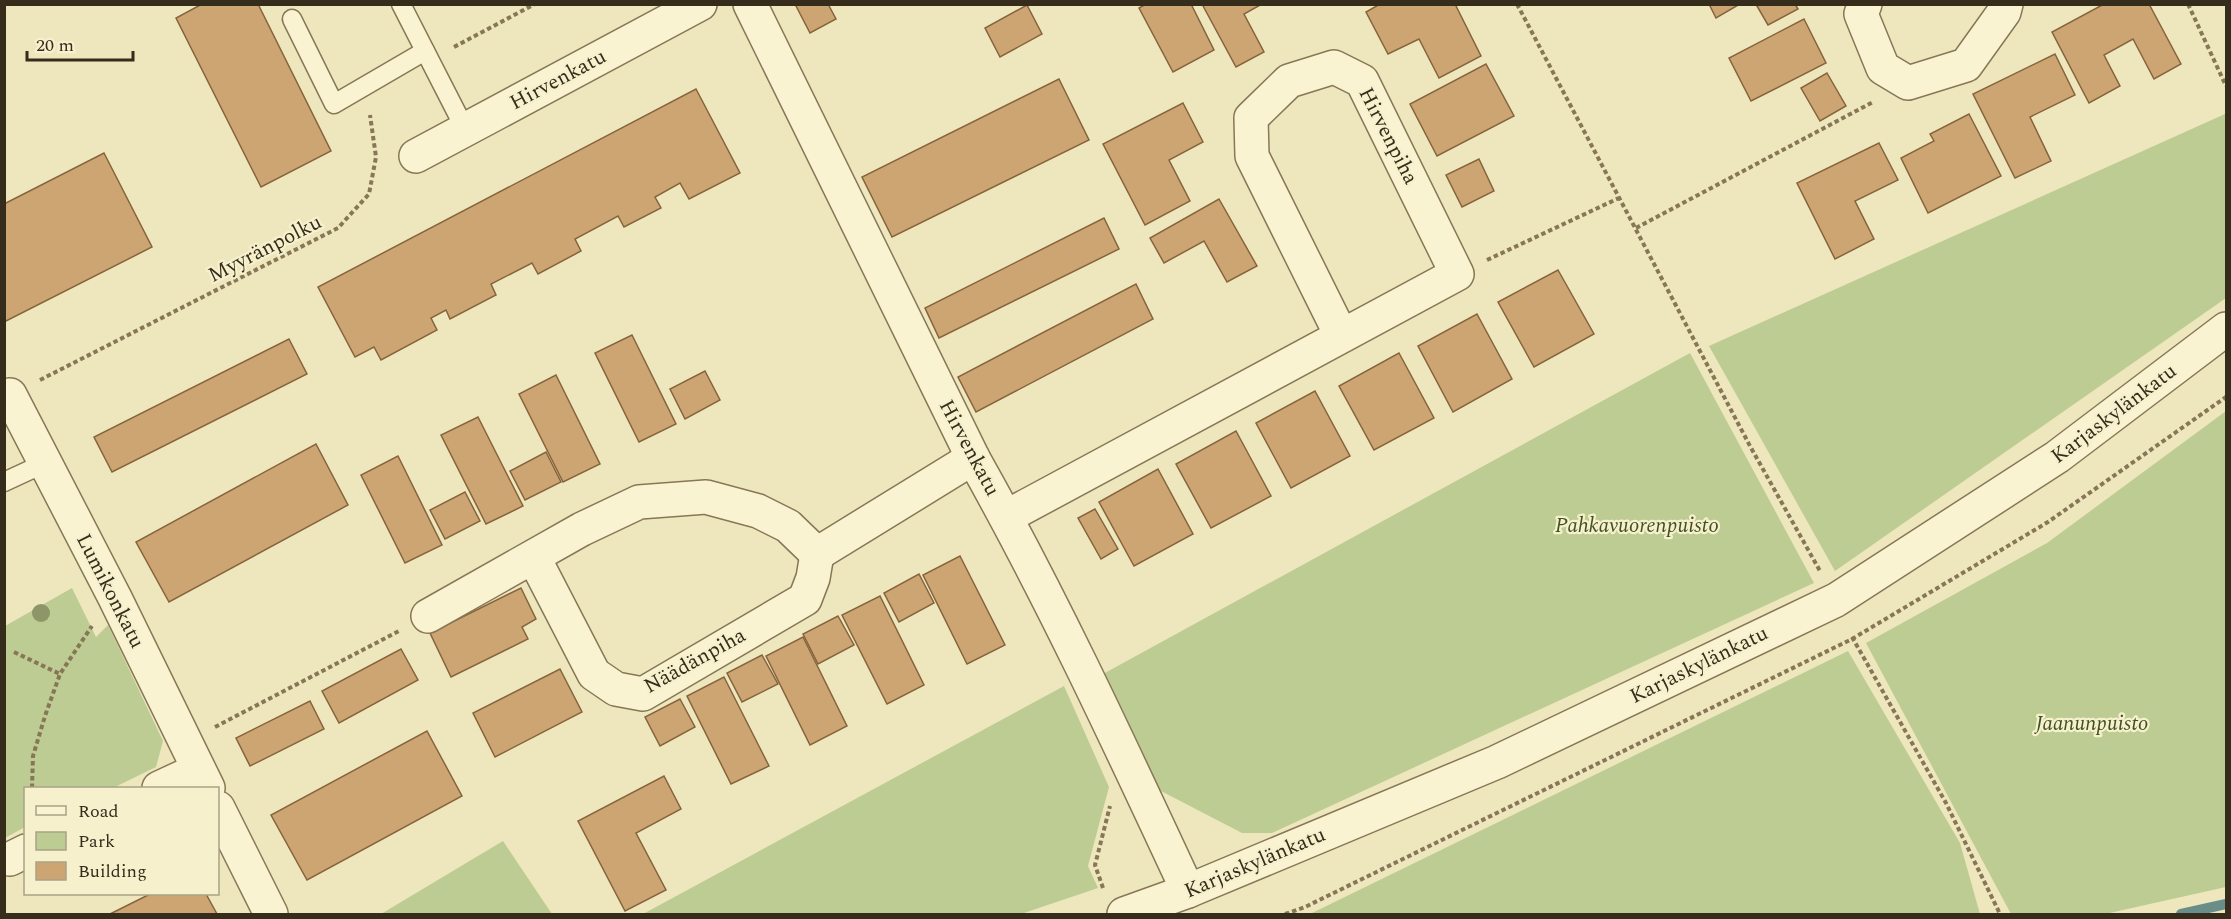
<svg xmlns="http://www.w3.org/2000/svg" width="2231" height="919" viewBox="0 0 2231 919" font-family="Spectral,serif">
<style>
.green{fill:#bdcc92}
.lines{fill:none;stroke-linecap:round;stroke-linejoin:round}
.stream{stroke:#698d89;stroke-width:10}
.building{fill:#cda573;stroke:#86643c;stroke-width:1.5}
.service-casing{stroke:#877756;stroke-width:21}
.minor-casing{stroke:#877756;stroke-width:36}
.tertiary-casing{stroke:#877756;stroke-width:36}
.path{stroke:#877756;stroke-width:4;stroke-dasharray:4.5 3;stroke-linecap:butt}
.service{stroke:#f9f3d1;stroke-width:18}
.minor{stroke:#f9f3d1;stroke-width:33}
.tertiary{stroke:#f9f3d1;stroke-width:33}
.tree{fill:#8e9568}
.labels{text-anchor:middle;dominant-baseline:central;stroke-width:4.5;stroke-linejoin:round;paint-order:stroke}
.street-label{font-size:21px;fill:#362c1b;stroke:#f6f0cd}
.park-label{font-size:21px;font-style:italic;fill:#3f5222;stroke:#f6f0cd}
</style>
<rect width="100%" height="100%" fill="#eee7be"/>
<!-- green -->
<g class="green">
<polygon points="2225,114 2226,119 2226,298 1835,571 1709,346"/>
<polygon points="1690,353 1814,583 1272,833 1242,833 1159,790 1103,674"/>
<polygon points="2226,411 2226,887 2105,914 2011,914 1866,643 2047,543"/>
<polygon points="72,588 96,637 108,625 163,741 156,767 113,788 26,788 25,827 5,838 5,626"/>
<polygon points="1848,651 1960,843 1980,914 1310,914"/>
<polygon points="1064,686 1109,787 1088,866 1098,888 1021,914 643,914"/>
<polygon points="503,841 552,914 381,914"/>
</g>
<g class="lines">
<!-- stream -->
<polyline class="stream" points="2181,914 2226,904"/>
</g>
<!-- building -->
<g class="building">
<polygon points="202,4 258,4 331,151 261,187 176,18"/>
<polygon points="795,4 828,4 836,19 810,33"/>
<polygon points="1146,4 1191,4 1214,50 1173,72 1139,8"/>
<polygon points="1202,4 1262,4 1244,14 1264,52 1236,67"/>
<polygon points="1380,4 1455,4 1481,56 1439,78 1419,39 1388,54 1366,12"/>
<polygon points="1709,4 1740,4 1716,18"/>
<polygon points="1759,4 1795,4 1798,9 1768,25 1757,6"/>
<polygon points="2104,4 2149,4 2181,64 2154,79 2133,39 2104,55 2120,86 2089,103 2052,32"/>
<polygon points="1027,5 1042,34 1000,57 985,28"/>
<polygon points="1804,19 1826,63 1751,101 1729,58"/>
<polygon points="2055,54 2075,95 2030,117 2051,161 2015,178 1973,94"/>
<polygon points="1486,64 1514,116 1437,156 1410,104"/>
<polygon points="1827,73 1846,106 1820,121 1801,88"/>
<polygon points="1059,79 1089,140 892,237 862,177"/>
<polygon points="696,89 740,173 689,199 680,183 655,197 661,208 624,227 618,216 575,239 581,251 538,274 532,263 491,284 496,295 450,319 446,310 431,318 437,330 381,360 374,347 355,357 318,287"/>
<polygon points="1183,103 1203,142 1169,160 1190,201 1145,225 1103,144"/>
<polygon points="1969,114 2001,176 1928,213 1901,158 1934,141 1930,134"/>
<polygon points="1879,143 1898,180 1855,201 1874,239 1835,259 1797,183"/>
<polygon points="104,153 152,247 4,322 4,204"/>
<polygon points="1479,159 1494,191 1462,207 1446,175"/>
<polygon points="1219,199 1257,266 1227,282 1204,241 1164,263 1150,238"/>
<polygon points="1104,218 1119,249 939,338 925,308"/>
<polygon points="1558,270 1594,334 1534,367 1498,302"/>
<polygon points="1136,284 1153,319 976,412 958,377"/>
<polygon points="1477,314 1512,379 1453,412 1418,346"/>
<polygon points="632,335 676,424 639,442 595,353"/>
<polygon points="289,339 307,374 112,472 94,437"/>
<polygon points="1399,353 1434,418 1374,450 1339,386"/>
<polygon points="705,371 720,400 685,419 670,389"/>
<polygon points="556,375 600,464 563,482 519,394"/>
<polygon points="1315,391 1350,456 1291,488 1256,423"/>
<polygon points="478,417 523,506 486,524 441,435"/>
<polygon points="1236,431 1271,496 1211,528 1176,464"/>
<polygon points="316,444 348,505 169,602 136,542"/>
<polygon points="546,452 561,482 525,500 510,471"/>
<polygon points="398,456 442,545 405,563 361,475"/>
<polygon points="1158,469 1193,534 1134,566 1099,502"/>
<polygon points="465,492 480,521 445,539 430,510"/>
<polygon points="1095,509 1118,549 1101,559 1078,518"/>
<polygon points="960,556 1005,645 967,664 923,575"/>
<polygon points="919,574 934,603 899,622 884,593"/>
<polygon points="521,588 536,619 522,627 528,639 451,677 430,633"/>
<polygon points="880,596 924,685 887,704 842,615"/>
<polygon points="838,616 854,645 818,664 803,634"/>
<polygon points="803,637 847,726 810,745 766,656"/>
<polygon points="401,649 418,680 339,723 322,691"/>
<polygon points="762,655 778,684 742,702 727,673"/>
<polygon points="560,669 582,712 495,757 473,713"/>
<polygon points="724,677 769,766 731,784 687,696"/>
<polygon points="680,699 695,727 660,746 645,717"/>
<polygon points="310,701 324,729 250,766 236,738"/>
<polygon points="427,731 462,796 307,880 271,815"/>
<polygon points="664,776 681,809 636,833 666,890 625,911 578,821"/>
<polygon points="150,894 206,894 217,914 110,914"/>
</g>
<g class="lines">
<!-- service casing -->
<g class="service-casing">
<g id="service">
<polyline points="401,4 465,129"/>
<polyline points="292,19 334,104 425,51"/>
<polyline points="4,482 45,463"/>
</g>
</g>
<!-- minor casing -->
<g class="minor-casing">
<g id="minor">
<path d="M750,4L973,458C1052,598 1120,745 1188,891"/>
<polyline points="1865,4 1861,14 1883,68 1908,83 1966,65 2004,12 2006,4"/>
<polyline points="416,156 700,4"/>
<polyline points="10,395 115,598 208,788"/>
<polyline points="1006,517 1457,274 1362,81 1334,67 1289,81 1251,118 1252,156 1341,335"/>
<polyline points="534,558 594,674 616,689 643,694 805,599 813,578 817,554"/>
<polyline points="428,616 582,529 639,502 706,497 758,511 788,526 817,554 973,458"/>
<polyline points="159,788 198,770"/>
<polyline points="218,808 271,914"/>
<polyline points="10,859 26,851"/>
</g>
</g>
<!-- tertiary casing -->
<g class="tertiary-casing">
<polyline id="tertiary" points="1124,914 1188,891 1497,762 1836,600 2057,457 2226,329"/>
</g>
<!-- path -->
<g class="path">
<polyline points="1517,4 1750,446 1820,571"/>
<polyline points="2188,4 2226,86"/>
<polyline points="454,47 535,4"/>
<polyline points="1636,228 1873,102"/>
<polyline points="1487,260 1619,198"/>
<polyline points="40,380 338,228 369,194 376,157 370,115"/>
<polyline points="1852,637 1946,803 2000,914"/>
<polyline points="14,652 60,674"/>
<polyline points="215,727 399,631"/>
<polyline points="32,788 33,756 45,716 60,674 92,626"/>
<polyline points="1103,888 1095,865 1110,806"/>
<polyline points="1285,914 1305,907 1852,639 2048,522 2226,397"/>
</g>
<!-- service -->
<use href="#service" class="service"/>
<!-- minor -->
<use href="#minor" class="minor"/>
<!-- tertiary -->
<use href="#tertiary" class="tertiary"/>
</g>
<!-- trees -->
<circle class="tree" cx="41" cy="613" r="9"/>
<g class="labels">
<!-- street labels -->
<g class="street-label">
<text transform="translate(558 80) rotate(-28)">Hirvenkatu</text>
<text transform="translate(1388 136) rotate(63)">Hirvenpiha</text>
<text transform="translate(265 249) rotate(-27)">Myyränpolku</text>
<text transform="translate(2114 414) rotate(-37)">Karjaskylänkatu</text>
<text transform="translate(969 448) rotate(62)">Hirvenkatu</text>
<text transform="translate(110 591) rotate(63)">Lumikonkatu</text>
<text transform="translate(695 661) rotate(-29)">Näädänpiha</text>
<text transform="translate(1699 665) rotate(-26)">Karjaskylänkatu</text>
<text transform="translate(1255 863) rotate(-23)">Karjaskylänkatu</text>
</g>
<!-- park labels -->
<g class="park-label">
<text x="1637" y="526">Pahkavuorenpuisto</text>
<text x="2092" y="724">Jaanunpuisto</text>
</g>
</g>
<!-- border -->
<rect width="2231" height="919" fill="none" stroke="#362c1b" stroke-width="12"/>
<!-- legend -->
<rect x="24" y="787" width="195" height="108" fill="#f6f0cd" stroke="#a9a286" stroke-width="1.5"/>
<rect x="36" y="806" width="30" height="9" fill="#f9f3d1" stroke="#a9a286" stroke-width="1.5"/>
<text x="78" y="817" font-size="18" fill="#362c1b">Road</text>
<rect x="36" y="832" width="30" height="18" fill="#bdcc92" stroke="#a9a286" stroke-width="1.5"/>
<text x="78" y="847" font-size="18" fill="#362c1b">Park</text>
<rect x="36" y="862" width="30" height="18" fill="#cda573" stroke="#a9a286" stroke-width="1.5"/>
<text x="78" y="877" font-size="18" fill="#362c1b">Building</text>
<!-- scale -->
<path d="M27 51v9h106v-9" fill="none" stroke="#362c1b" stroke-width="3"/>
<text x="36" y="51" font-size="18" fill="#362c1b" stroke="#f6f0cd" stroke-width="4.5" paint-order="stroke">20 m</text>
</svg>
